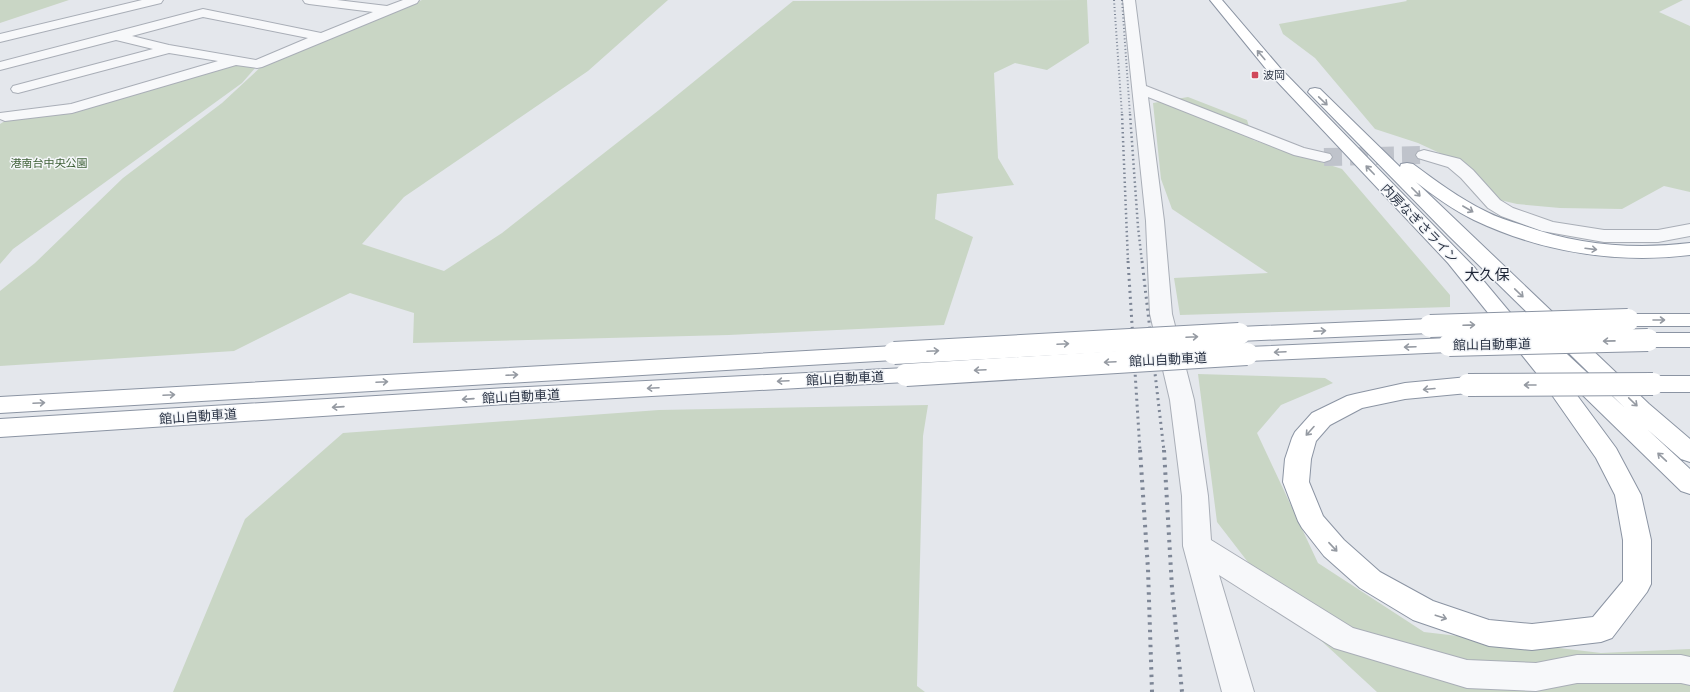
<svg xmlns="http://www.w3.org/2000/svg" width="1690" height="692" viewBox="0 0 1690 692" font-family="Ubuntu,'Noto Sans JP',sans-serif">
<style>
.green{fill:#c9d6c5}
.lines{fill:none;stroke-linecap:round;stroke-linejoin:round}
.minor-tunnel{stroke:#bfc3cb;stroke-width:18;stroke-dasharray:18 8;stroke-linecap:butt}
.minor-casing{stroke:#a9aeb7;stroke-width:2}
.highway-casing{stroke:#8b94a3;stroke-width:2}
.minor{fill:#f7f8fa;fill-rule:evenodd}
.highway{fill:#fff;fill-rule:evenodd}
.rail-far3{stroke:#7d8696;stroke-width:2;stroke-dasharray:1 2.5;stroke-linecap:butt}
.rail-far2{stroke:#7d8696;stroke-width:2.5;stroke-dasharray:1.5 3;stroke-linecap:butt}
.rail-far1{stroke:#7d8696;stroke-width:3;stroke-dasharray:2 4;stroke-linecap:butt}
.rail{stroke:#7d8696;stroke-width:4;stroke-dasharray:2.5 5;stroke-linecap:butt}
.highway-bridge-casing{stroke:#8b94a3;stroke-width:24;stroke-linecap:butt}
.highway-bridge{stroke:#fff;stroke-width:22}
.oneway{stroke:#959aa2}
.poi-dot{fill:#d1495b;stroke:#f4f6f9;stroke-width:1.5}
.labels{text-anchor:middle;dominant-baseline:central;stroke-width:3;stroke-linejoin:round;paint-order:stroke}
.far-poi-label{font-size:11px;fill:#2b3445;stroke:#f4f6f9;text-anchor:start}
.far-park-label{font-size:11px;fill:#3f6138;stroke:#f4f6f9}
.street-label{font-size:13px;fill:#2b3445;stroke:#f4f6f9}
.quarter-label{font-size:15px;fill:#1d2536;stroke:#f4f6f9}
</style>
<rect width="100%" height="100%" fill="#e4e7ec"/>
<!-- green -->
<g class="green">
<polygon points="0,0 69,0 0,23"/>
<polygon points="422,0 668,0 588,71 404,197 362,244 444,271 502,233 659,110 793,1 1087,0 1089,43 1047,70 1015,63 994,73 998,158 1014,185 937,194 935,219 973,237 944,325 729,335 413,343 414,313 350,293 234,351 0,366 0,291 35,263 123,178 222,103 264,64"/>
<polygon points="1406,0 1683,0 1659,12 1690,26 1690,192 1664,186 1622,209 1560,208 1517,204 1474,194 1446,156 1418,143 1375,129 1315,58 1283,34 1279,24 1407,1"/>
<polygon points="239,64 256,67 242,83 13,249 0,264 0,124 8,119 230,65"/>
<polygon points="1188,97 1247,120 1253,140 1342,169 1450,295 1450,307 1180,315 1174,278 1268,273 1172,209 1161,179 1153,103"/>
<polygon points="1198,374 1325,378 1333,383 1281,405 1257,433 1318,563 1424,632 1601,653 1690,649 1690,692 1377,692 1278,601 1217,522"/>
<polygon points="928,405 923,436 917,686 925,692 173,692 245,519 343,433 659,410"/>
</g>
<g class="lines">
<!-- minor-tunnel -->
<polyline class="minor-tunnel" points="1324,157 1424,155"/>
<!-- minor casing -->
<g class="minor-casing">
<g id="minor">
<polygon points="142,0 163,0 161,3 0,42 0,34"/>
<path d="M303,0H337L387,6L403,0H419L417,3L262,67L257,68L236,65L72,113L5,121L0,119V113L71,104L218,61L169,53L18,93L13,92L11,89L13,86L153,49L116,40L0,70V62L203,9L321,33L373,12L309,4L305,3ZM203,17L308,38L256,60L169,45L132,36Z"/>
<polygon points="1123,0 1135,0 1146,86 1304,148 1330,154 1332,157 1330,160 1324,162 1294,155 1148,97 1164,221 1172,314 1194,400 1208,496 1211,540 1353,628 1467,660 1536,663 1577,655 1681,655 1690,657 1690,685 1681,683 1577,683 1536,691 1467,688 1334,648 1219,575 1254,692 1222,692 1183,546 1182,496 1170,400 1150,314 1146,221"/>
<polygon points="1424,150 1460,159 1473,170 1500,200 1513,208 1553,222 1604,230 1658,230 1690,224 1690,236 1658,242 1604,242 1542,231 1501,216 1488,208 1461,178 1448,167 1418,158 1416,155 1418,152"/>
</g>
</g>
<!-- highway casing -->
<g class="highway-casing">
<g id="highway">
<path d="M1210,0H1222L1281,69L1475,268L1478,272L1477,273L1523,328L1531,326L1539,328L1625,408L1448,235L1308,92L1310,89L1315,88L1320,89L1400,167L1401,164L1407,163L1413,164C1436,181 1459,198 1485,211C1496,217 1509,221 1522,225C1577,245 1632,250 1690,243V255C1617,264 1541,252 1474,220C1453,210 1434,196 1416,182L1649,404L1690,439V462L1681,459L1647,429L1690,469V494L1681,491L1562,375L1616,448L1641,495L1651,540V584L1647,592L1612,638L1601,642L1532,650L1489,646L1413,620L1360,588L1324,556L1302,528L1298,521L1283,482L1285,459L1292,438L1295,432L1312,413L1347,396L1355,394L1405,383L1468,377L1476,380L1480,385L1476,390L1468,393L1405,399L1362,408L1330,425L1316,441L1311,459L1309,482L1323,516L1344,540L1380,572L1433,601L1489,620L1532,624L1593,617L1623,581V540L1615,495L1596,458L1538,375L1448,263L1271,75Z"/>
<polygon points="1628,314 1690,314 1690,326 1628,326 1620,325 1617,320 1620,315"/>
<polygon points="1430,319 1438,321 1441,326 1438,331 1430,333 1239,341 1231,339 1228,334 1231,329 1239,327"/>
<polygon points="1648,333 1690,333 1690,347 1648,347 1640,345 1637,340 1640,335"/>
<polygon points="1449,338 1457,340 1460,345 1457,350 1449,352 1247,361 1239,359 1236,354 1239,349 1247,347"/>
<polygon points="894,346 902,348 905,353 902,358 894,360 0,413 0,397"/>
<polygon points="906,368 914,370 917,375 914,380 906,382 506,404 0,437 0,419 506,388"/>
<polygon points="1653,376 1690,376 1690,392 1653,392 1645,389 1641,384 1645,379"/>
</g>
</g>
<!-- minor -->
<use href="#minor" class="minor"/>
<!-- highway -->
<use href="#highway" class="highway"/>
<!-- rail-far3 -->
<g class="rail-far3">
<polyline points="1114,0 1122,115"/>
<polyline points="1122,0 1130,115"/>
</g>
<!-- rail-far2 -->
<g class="rail-far2">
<polyline points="1122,114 1128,262"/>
<polyline points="1130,114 1138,227 1142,262"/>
</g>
<!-- rail-far1 -->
<g class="rail-far1">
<polyline points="1128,261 1140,451"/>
<polyline points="1142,261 1164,451"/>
</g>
<!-- rail -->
<g class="rail">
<polyline points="1140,450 1148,569 1152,692"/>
<polyline points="1164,450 1172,588 1182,692"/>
</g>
<!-- highway-bridge casing -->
<g class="highway-bridge-casing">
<g id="highway-bridge">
<polyline points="1430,326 1628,320"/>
<polyline points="1449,345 1648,340"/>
<polyline points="894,353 1239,334"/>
<polyline points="906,375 1247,354"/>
<polyline points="1468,385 1653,384"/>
</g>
</g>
<!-- highway-bridge -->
<use href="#highway-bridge" class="highway-bridge"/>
</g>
<!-- one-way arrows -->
<defs><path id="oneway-shaft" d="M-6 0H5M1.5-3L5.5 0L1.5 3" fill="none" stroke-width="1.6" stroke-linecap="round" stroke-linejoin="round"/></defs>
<g class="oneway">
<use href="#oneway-shaft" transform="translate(1261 55) rotate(-130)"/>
<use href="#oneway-shaft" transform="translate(1323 101) rotate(44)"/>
<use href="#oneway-shaft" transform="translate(1370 170) rotate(-134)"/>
<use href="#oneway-shaft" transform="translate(1416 192) rotate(45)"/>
<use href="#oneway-shaft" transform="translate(1468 209) rotate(30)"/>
<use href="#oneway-shaft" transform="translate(1591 249) rotate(7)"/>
<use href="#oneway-shaft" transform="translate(1519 293) rotate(44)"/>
<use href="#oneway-shaft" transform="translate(1659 320)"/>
<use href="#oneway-shaft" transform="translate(1469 325) rotate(-2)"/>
<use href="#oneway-shaft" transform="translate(1320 331) rotate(-3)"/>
<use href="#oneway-shaft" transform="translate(1192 337) rotate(-3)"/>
<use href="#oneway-shaft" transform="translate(1609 341) rotate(179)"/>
<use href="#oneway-shaft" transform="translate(1063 344) rotate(-3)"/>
<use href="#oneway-shaft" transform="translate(1410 347) rotate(178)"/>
<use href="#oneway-shaft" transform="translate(933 351) rotate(-3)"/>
<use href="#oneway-shaft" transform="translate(1280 352) rotate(177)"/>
<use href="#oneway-shaft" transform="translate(1110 362) rotate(177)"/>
<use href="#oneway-shaft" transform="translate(980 370) rotate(177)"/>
<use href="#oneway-shaft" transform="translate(512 375) rotate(-3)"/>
<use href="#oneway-shaft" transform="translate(783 381) rotate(177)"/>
<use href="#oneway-shaft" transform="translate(382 382) rotate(-3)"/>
<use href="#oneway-shaft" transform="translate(1530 385) rotate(180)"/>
<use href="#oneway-shaft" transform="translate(653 388) rotate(177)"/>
<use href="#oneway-shaft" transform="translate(1429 389) rotate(175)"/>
<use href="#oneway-shaft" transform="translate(169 395) rotate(-3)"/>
<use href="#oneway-shaft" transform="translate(468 399) rotate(176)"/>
<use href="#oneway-shaft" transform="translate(1633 402) rotate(44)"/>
<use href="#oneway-shaft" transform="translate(39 403) rotate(-3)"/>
<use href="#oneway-shaft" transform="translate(338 407) rotate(176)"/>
<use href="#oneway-shaft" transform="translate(1310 431) rotate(132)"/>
<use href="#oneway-shaft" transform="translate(1662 457) rotate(-137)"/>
<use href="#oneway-shaft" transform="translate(1333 547) rotate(47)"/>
<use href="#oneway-shaft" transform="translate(1441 617) rotate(18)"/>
</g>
<!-- markers -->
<rect class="poi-dot" x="1251" y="71" width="8" height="8" rx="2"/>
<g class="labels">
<!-- far-poi labels -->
<g class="far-poi-label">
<text x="1263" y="75">波岡</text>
</g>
<!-- far-park labels -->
<g class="far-park-label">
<text x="49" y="163">港南台中央公園</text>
</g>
<!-- street labels -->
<g class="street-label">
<text transform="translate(1420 223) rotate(46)">内房なぎさライン</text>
<text transform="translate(1492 344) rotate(-1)">館山自動車道</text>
<text transform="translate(1168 359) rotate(-3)">館山自動車道</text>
<text transform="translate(845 378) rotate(-3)">館山自動車道</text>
<text transform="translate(521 396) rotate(-3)">館山自動車道</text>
<text transform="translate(198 416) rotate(-4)">館山自動車道</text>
</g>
<!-- quarter labels -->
<g class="quarter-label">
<text x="1487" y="274">大久保</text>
</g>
</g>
</svg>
